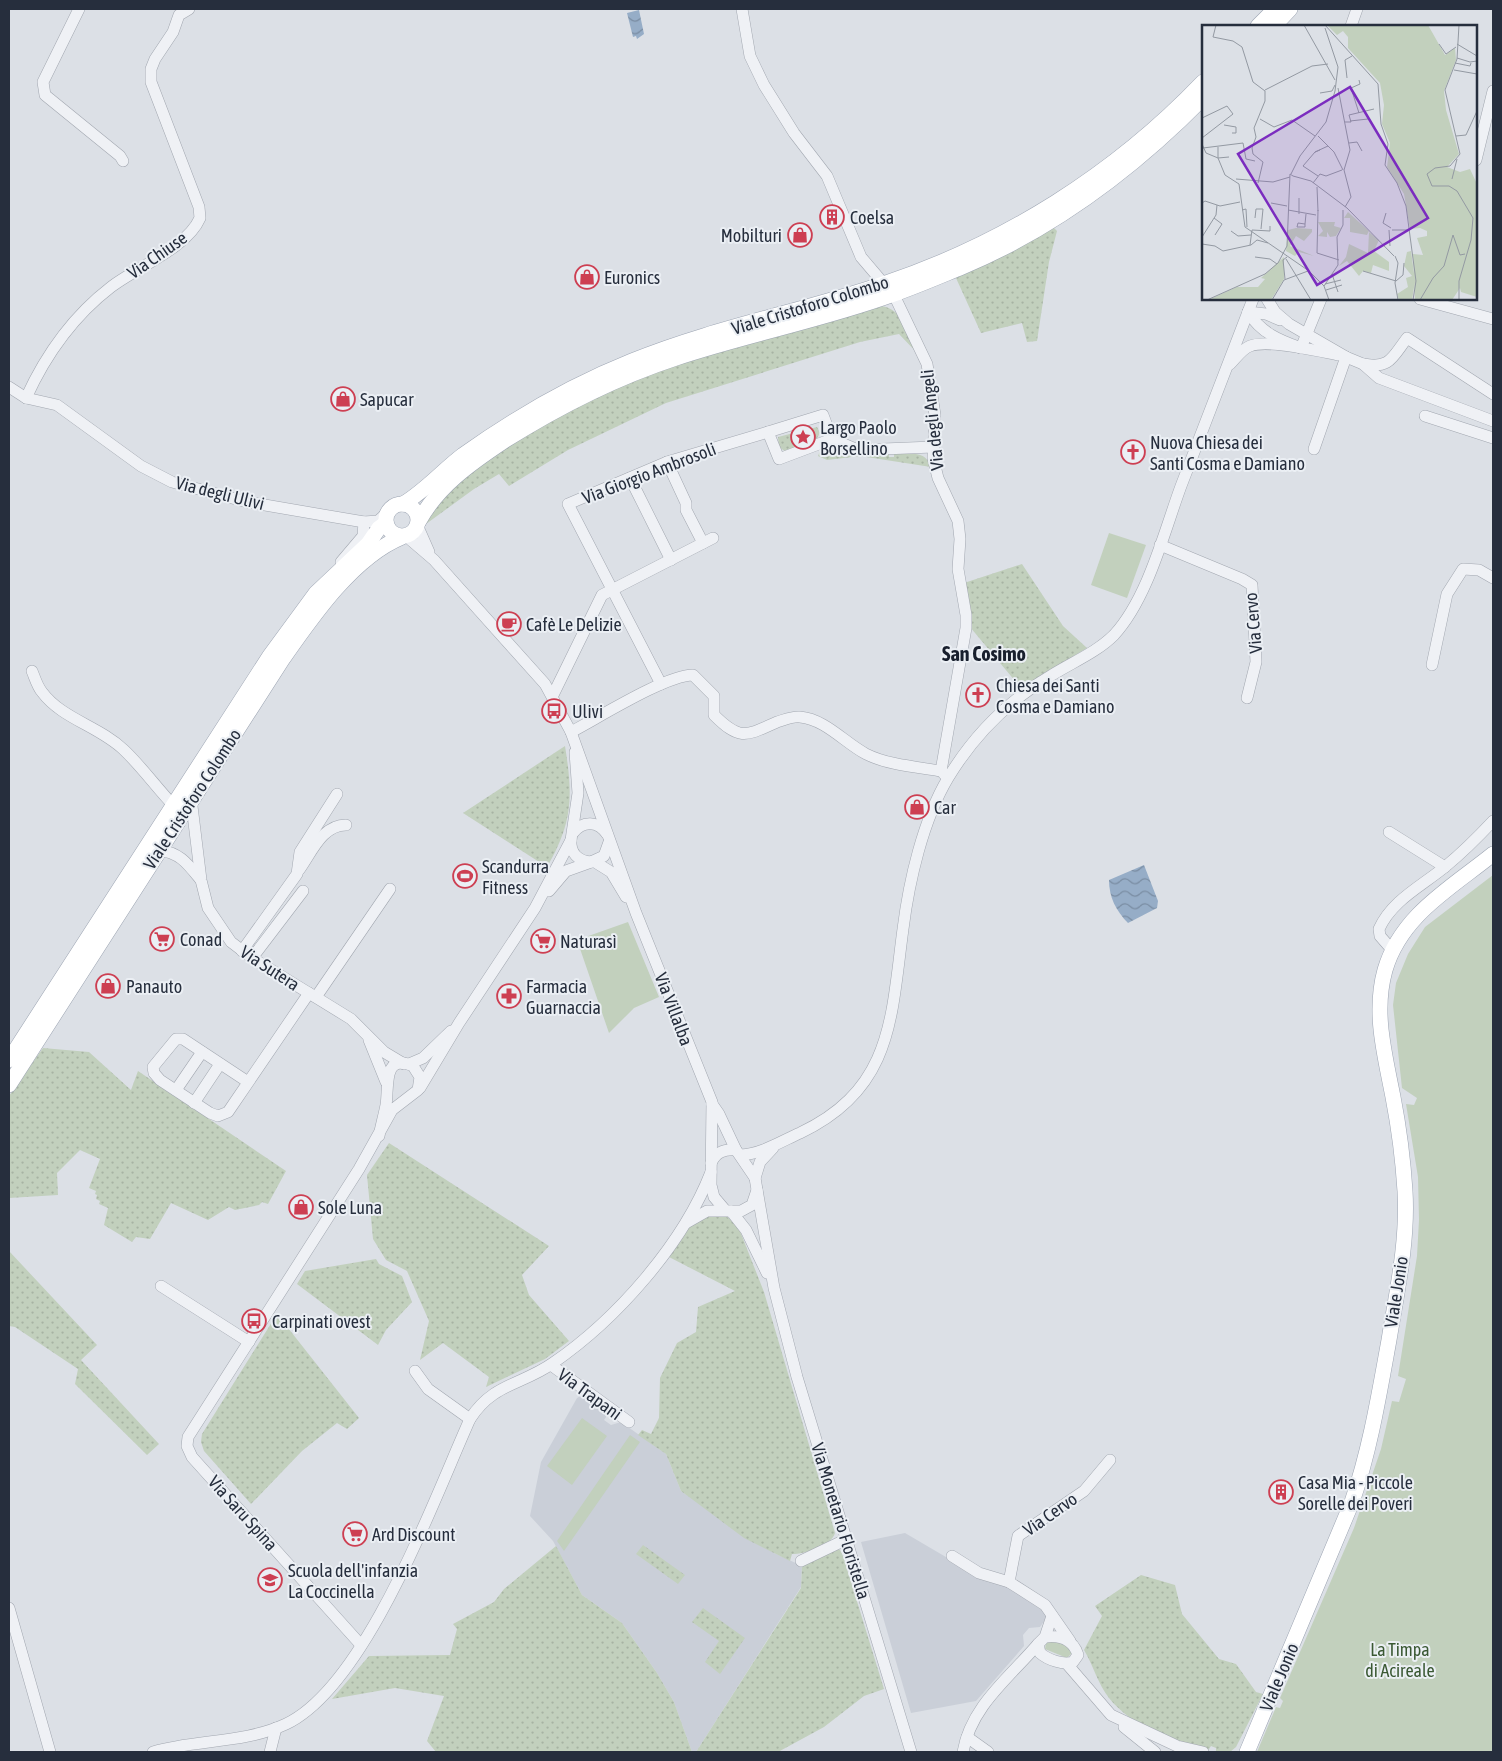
<svg xmlns="http://www.w3.org/2000/svg" width="1502" height="1761" viewBox="0 0 1502 1761" font-family="'Asap Condensed',sans-serif">
<style>
.built{fill:#cacfd8}
.grass{fill:url(#grass-dots)}
.green{fill:#c2d0bd}
.water{fill:url(#water-waves)}
.lines{fill:none;stroke-linecap:round;stroke-linejoin:round}
.minor-casing{stroke:#a2a7b0;stroke-width:12}
.major-casing{stroke:#9ca4b2;stroke-width:16}
.minor{stroke:#eff1f5;stroke-width:11}
.major{stroke:#fff;stroke-width:15}
.labels{text-anchor:middle;dominant-baseline:central;stroke-width:4;stroke-linejoin:round;paint-order:stroke}
.poi-label{font-size:18px;fill:#262e3d;stroke:#ebeff4;text-anchor:start}
.street-label{font-size:18px;fill:#262e3d;stroke:#ebeff4}
.park-label{font-size:18px;fill:#3a5833;stroke:#ebeff4}
.quarter-label{font-size:20px;font-weight:bold;fill:#181f2d;stroke:#ebeff4}
.inset-road{fill:none;stroke:#9399a2;stroke-width:1}
.view{fill:#7b2cbf;fill-opacity:0.15;stroke:#7b2cbf;stroke-width:2.5}
.inset-edge{fill:none;stroke:#262e3d;stroke-width:2.5}
</style>
<defs>
<pattern id="grass-dots" width="8" height="8" patternUnits="userSpaceOnUse" patternTransform="scale(1.25)"><rect width="8" height="8" fill="#c2d0bd"/><path d="M2 2h.1M6 6h.1" fill="none" stroke="#a7b3a3" stroke-width="1.8" stroke-linecap="round"/></pattern>
<pattern id="water-waves" width="16" height="10" patternUnits="userSpaceOnUse" patternTransform="scale(1.25)"><rect width="16" height="10" fill="#96adc7"/><path d="M0 5q4-4 8 0t8 0" fill="none" stroke="#7a8da3"/></pattern>
</defs>
<rect width="100%" height="100%" fill="#dce0e6"/>
<!-- built -->
<g class="built">
<polygon points="584,1394 609,1413 604,1420 611,1425 621,1422 666,1454 681,1491 774,1553 802,1566 801,1587 696,1752 692,1752 674,1702 657,1673 622,1623 582,1595 553,1541 530,1516 541,1462 577,1398"/>
<polygon points="905,1533 980,1577 1020,1592 1046,1613 1045,1620 1040,1627 1029,1628 1023,1635 1024,1646 976,1701 911,1713 861,1542"/>
</g>
<!-- grass -->
<g class="grass">
<polygon points="1053,227 1057,231 1049,262 1037,341 1027,342 1022,323 981,333 956,278 1021,246"/>
<path d="M880,306C903,307 911,339 920,356L899,334L860,342L666,403L568,450L509,486L499,474L474,489L426,524C433,500 455,486 473,471C593,377 737,346 880,306Z"/>
<polygon points="817,427 820,433 816,440 786,452 779,447 778,437"/>
<path d="M836,446L889,454V457H894V454C910,455 925,449 931,467L860,456L827,460L818,456L820,451Z"/>
<polygon points="1022,564 1063,626 1087,648 1021,688 970,627 964,583"/>
<path d="M565,746C573,796 573,822 547,867L463,813Z"/>
<polygon points="43,1048 89,1052 131,1090 138,1071 286,1171 268,1204 262,1202 259,1205 235,1210 229,1207 208,1220 171,1203 150,1239 136,1237 132,1242 104,1225 108,1208 99,1204 100,1201 96,1199 97,1195 95,1194 96,1191 89,1188 100,1159 80,1150 57,1173 58,1195 9,1198 9,1096"/>
<polygon points="389,1143 549,1246 522,1275 529,1295 569,1341 545,1359 486,1387 489,1377 443,1343 420,1360 429,1321 407,1271 386,1260 373,1239 367,1175"/>
<path d="M710,1214L726,1216L738,1226L764,1292L835,1533C831,1546 805,1554 792,1554L790,1561L744,1538L681,1491L666,1454L638,1435L642,1430L651,1434L659,1418L660,1378L677,1343L696,1332L698,1307L735,1291L669,1257L688,1228Z"/>
<polygon points="9,1251 97,1345 81,1360 159,1444 147,1455 75,1384 78,1369 15,1327 9,1326"/>
<polygon points="376,1259 379,1264 402,1276 412,1302 386,1330 378,1345 297,1284 305,1271"/>
<polygon points="277,1314 359,1418 347,1429 337,1423 302,1451 251,1504 204,1451 201,1442 202,1434"/>
<polygon points="643,1545 685,1575 678,1584 636,1554"/>
<polygon points="556,1546 582,1595 622,1623 657,1673 674,1702 692,1752 436,1752 427,1741 444,1696 395,1688 332,1699 369,1656 450,1655 457,1629 453,1624 494,1602 504,1589"/>
<polygon points="833,1549 840,1550 843,1556 884,1689 864,1696 824,1727 778,1752 696,1752 801,1588 802,1566"/>
<path d="M1141,1575L1175,1585L1182,1614L1219,1659L1236,1664L1256,1692L1263,1694L1236,1747L1230,1752H1216V1748L1211,1746L1207,1752C1172,1738 1133,1728 1109,1698C1098,1684 1093,1665 1084,1650L1102,1616L1095,1606Z"/>
<polygon points="703,1608 745,1638 720,1674 705,1662 719,1641 692,1622"/>
</g>
<!-- green -->
<g class="green">
<polygon points="1109,533 1146,545 1127,598 1091,585"/>
<polygon points="1493,875 1493,1752 1257,1752 1276,1707 1280,1708 1283,1701 1280,1698 1354,1528 1381,1449 1392,1401 1399,1402 1406,1379 1398,1376 1417,1256 1419,1220 1418,1177 1406,1104 1414,1105 1417,1098 1402,1088 1393,1005 1396,983 1408,954 1425,927"/>
<polygon points="628,922 659,997 634,1008 609,1033 577,940"/>
<polygon points="582,1418 607,1436 572,1485 547,1466"/>
<polygon points="630,1435 640,1442 564,1551 557,1541"/>
<polygon points="1054,1641 1067,1646 1072,1653 1067,1658 1045,1649 1046,1643"/>
</g>
<!-- water -->
<g class="water">
<polygon points="639,10 644,34 637,39 636,36 633,37 627,13"/>
<path d="M1144,865L1158,901L1157,908L1128,923C1116,911 1109,897 1109,880Z"/>
</g>
<g class="lines">
<!-- minor casing -->
<g class="minor-casing">
<g id="minor">
<polyline points="79,9 43,82 45,95 120,156 123,161"/>
<polyline points="742,9 750,56 764,85 794,133 827,176 861,257 884,284"/>
<polyline points="1351,26 1357,9"/>
<polyline points="1476,160 1493,91"/>
<polyline points="894,295 927,364 935,415 933,458 938,478 958,521 960,539 958,569 966,615 966,628 941,771"/>
<polyline points="1267,299 1275,312 1289,324 1346,357 1363,364 1379,378 1493,421"/>
<polyline points="1420,299 1493,319"/>
<path d="M1248,312C1261,333 1279,340 1301,348L1321,299"/>
<polyline points="1248,312 1266,314 1280,320"/>
<path d="M1230,364C1236,358 1242,349 1250,346C1268,339 1318,351 1338,355"/>
<path d="M1363,364C1390,369 1392,358 1407,338L1493,394"/>
<polyline points="9,387 26,398 57,405 141,466 172,482 247,502 364,522 378,521 388,512"/>
<path d="M26,398C46,354 72,317 111,287C137,267 187,248 200,218L199,207L151,82V69L155,59L173,32L179,15L189,9"/>
<polyline points="1425,416 1493,438"/>
<polyline points="832,439 779,459 768,432 823,415 832,439 858,450 933,447"/>
<polyline points="1314,449 1346,357"/>
<polyline points="667,462 686,503 686,510 703,543"/>
<polyline points="630,478 671,560"/>
<polyline points="418,527 429,552"/>
<polyline points="406,536 434,560 545,684 571,732 636,913 712,1102 711,1185 714,1197 725,1210"/>
<polyline points="1160,545 1242,579 1252,585 1256,662 1247,698"/>
<polyline points="341,562 363,536 364,522"/>
<polyline points="1432,665 1447,594 1463,569 1479,570 1493,578"/>
<path d="M32,671C35,678 37,686 42,692C62,719 99,726 124,750C141,766 156,787 173,805"/>
<polyline points="661,684 568,504 667,462 768,432"/>
<polyline points="553,695 602,595 713,538"/>
<path d="M571,732C598,718 666,675 693,675L714,696V715C740,741 746,736 777,722C784,720 793,716 800,717C825,719 845,743 866,754C888,765 917,767 941,771L945,775"/>
<polyline points="191,798 201,880 208,908 231,942 252,958 351,1019 384,1052 404,1064"/>
<polyline points="1389,832 1445,867"/>
<path d="M573,833C583,820 598,821 607,834"/>
<path d="M571,840C570,853 578,861 591,862L604,856L609,842"/>
<path d="M159,850C180,853 187,863 200,879"/>
<polyline points="595,862 611,872 626,897"/>
<path d="M299,870C312,852 322,825 346,825"/>
<polyline points="549,891 566,871 591,862"/>
<polyline points="242,951 297,874 300,852 337,794"/>
<path d="M1393,951L1380,936L1379,929C1392,900 1422,886 1446,866C1463,852 1478,837 1493,821"/>
<polyline points="252,958 303,891"/>
<polyline points="316,997 390,889"/>
<polyline points="369,1040 386,1082"/>
<polyline points="409,1064 423,1058 451,1031"/>
<polyline points="248,1082 183,1039 176,1039 153,1067 154,1073 160,1080 210,1113 218,1116 228,1112 309,993"/>
<polyline points="420,1088 459,1023 535,908 571,840 578,793 575,752"/>
<polyline points="176,1090 202,1052"/>
<polyline points="194,1103 220,1064"/>
<polyline points="712,1104 719,1114 736,1150 755,1178 774,1288 797,1377 911,1752"/>
<path d="M741,1155C761,1154 782,1141 800,1133C893,1089 891,1018 903,929C909,881 923,820 948,778C974,735 1009,700 1052,675C1073,662 1097,652 1114,635C1148,598 1164,532 1181,486C1205,423 1229,361 1253,299"/>
<path d="M711,1163C716,1152 724,1149 736,1150"/>
<polyline points="755,1178 760,1162 773,1148"/>
<polyline points="731,1211 746,1230 767,1273"/>
<polyline points="686,1223 707,1211 741,1211 752,1205 757,1190"/>
<polyline points="161,1286 249,1342"/>
<polyline points="551,1365 629,1422"/>
<polyline points="415,1371 428,1389 470,1419"/>
<polyline points="952,1556 979,1573 1009,1582"/>
<polyline points="801,1561 847,1539"/>
<polyline points="9,1608 50,1752"/>
<path d="M1045,1637C1060,1635 1073,1639 1078,1655L1073,1662C1063,1665 1048,1660 1040,1653L1038,1644L1045,1637L1052,1616"/>
<polyline points="1070,1641 1045,1605 1009,1582 1018,1536 1084,1491 1110,1460"/>
<path d="M361,1645L192,1457L187,1446L188,1437L359,1169L392,1110L418,1090L420,1077L413,1066C382,1052 389,1089 386,1105C384,1115 381,1126 379,1136"/>
<polyline points="1067,1664 1111,1715 1177,1746 1203,1752"/>
<polyline points="1124,1727 1155,1752"/>
<polyline points="967,1737 988,1752"/>
<path d="M153,1752C196,1739 243,1744 286,1724C366,1686 434,1499 470,1419C493,1383 522,1385 553,1363C617,1319 683,1244 711,1172"/>
<polyline points="270,1752 276,1728"/>
<path d="M963,1752C971,1706 1009,1678 1038,1644"/>
</g>
</g>
<!-- major casing -->
<g class="major-casing">
<g id="major">
<polyline points="1258,26 1275,9"/>
<polyline points="1274,26 1290,9"/>
<circle cx="402" cy="520" r="16"/>
<path d="M403,504C425,491 442,471 463,455C515,418 572,385 632,361C713,328 800,312 883,284C1004,244 1115,174 1203,82"/>
<path d="M419,521C438,486 471,463 504,441C558,407 615,378 676,358C748,334 823,320 894,294C917,286 940,276 962,267C1053,229 1135,167 1203,98"/>
<polyline points="9,1060 269,657 316,593 368,544 379,528 386,523"/>
<path d="M9,1085L282,660C312,617 353,557 402,537"/>
<path d="M1247,1752L1352,1502C1370,1450 1379,1395 1389,1340C1397,1291 1408,1241 1405,1191C1403,1159 1399,1128 1393,1097C1385,1055 1373,1013 1385,970C1401,915 1451,888 1493,854"/>
</g>
</g>
<!-- minor -->
<use href="#minor" class="minor"/>
<!-- major -->
<use href="#major" class="major"/>
</g>
<!-- icons -->
<defs>
<g id="building-ring" transform="scale(1.25)"><circle r="9.5" fill="#ebeff4" stroke="#cd3f52" stroke-width="1.5"/><path d="M-4-6H4V6H1V3H-1V6H-4ZM-2.5-4.3h1.7v1.8h-1.7ZM.8-4.3h1.7v1.8H.8ZM-2.5-1h1.7V.8h-1.7ZM.8-1h1.7V.8H.8Z" fill="#cd3f52"/></g>
<g id="shop-ring" transform="scale(1.25)"><circle r="9.5" fill="#ebeff4" stroke="#cd3f52" stroke-width="1.5"/><path d="M-5-2.5h2.3a2.7 3.5 0 0 1 5.4 0H5L5.5 6h-11ZM-1.5-2.5h3a1.5 2.3 0 0 0-3 0Z" fill="#cd3f52"/></g>
<g id="sight-ring" transform="scale(1.25)"><circle r="9.5" fill="#ebeff4" stroke="#cd3f52" stroke-width="1.5"/><path d="M0-6L1.8-2.2L6-1.7L2.9 1.2L3.7 5.4L0 3.3L-3.7 5.4L-2.9 1.2L-6-1.7L-1.8-2.2Z" fill="#cd3f52"/></g>
<g id="church-ring" transform="scale(1.25)"><circle r="9.5" fill="#ebeff4" stroke="#cd3f52" stroke-width="1.5"/><path d="M-1.2-6h2.4v3.5h3.3v2.4h-3.3V6h-2.4V-.1h-3.3v-2.4h3.3Z" fill="#cd3f52"/></g>
<g id="cafe-ring" transform="scale(1.25)"><circle r="9.5" fill="#ebeff4" stroke="#cd3f52" stroke-width="1.5"/><path d="M-5.5-4.5H6V0H3Q3 3.5 0 3.5H-2.5Q-5.5 3.5-5.5 0ZM3-3.2v2h1.7v-2ZM-6 4.5H4V6H-6Z" fill="#cd3f52"/></g>
<g id="bus-ring" transform="scale(1.25)"><circle r="9.5" fill="#ebeff4" stroke="#cd3f52" stroke-width="1.5"/><path d="M-5-6H5V4H4V6H2V4H-2V6H-4V4H-5ZM-3.5-4V0h7V-4ZM-3.5 1.2v1.5H-2V1.2ZM2 1.2v1.5H3.5V1.2Z" fill="#cd3f52"/></g>
<g id="stadium-ring" transform="scale(1.25)"><circle r="9.5" fill="#ebeff4" stroke="#cd3f52" stroke-width="1.5"/><path d="M0-5a6.5 5 0 1 0 0 10a6.5 5 0 1 0 0-10ZM-3.5-1.8h7v3.6h-7Z" fill="#cd3f52"/></g>
<g id="supermarket-ring" transform="scale(1.25)"><circle r="9.5" fill="#ebeff4" stroke="#cd3f52" stroke-width="1.5"/><path d="M-6-5.5h2.5l.6 2H6L4.5 2H-2.5L-4.4-4H-6ZM-1.5 3.2a1.3 1.3 0 1 0 .1 0ZM3 3.2a1.3 1.3 0 1 0 .1 0Z" fill="#cd3f52"/></g>
<g id="pharmacy-ring" transform="scale(1.25)"><circle r="9.5" fill="#ebeff4" stroke="#cd3f52" stroke-width="1.5"/><path d="M-2-6h4v4h4v4h-4v4h-4v-4h-4v-4h4Z" fill="#cd3f52"/></g>
<g id="school-ring" transform="scale(1.25)"><circle r="9.5" fill="#ebeff4" stroke="#cd3f52" stroke-width="1.5"/><path d="M0-5L7-2L0 1L-7-2ZM-4 1L0 2.5L4 1V4Q0 6-4 4Z" fill="#cd3f52"/></g>
</defs>
<g fill-rule="evenodd">
<use href="#building-ring" x="832" y="217"/>
<use href="#shop-ring" x="800" y="235"/>
<use href="#shop-ring" x="587" y="277"/>
<use href="#shop-ring" x="343" y="399"/>
<use href="#sight-ring" x="803" y="437"/>
<use href="#church-ring" x="1133" y="452"/>
<use href="#cafe-ring" x="509" y="624"/>
<use href="#church-ring" x="978" y="695"/>
<use href="#bus-ring" x="554" y="711"/>
<use href="#shop-ring" x="917" y="807"/>
<use href="#stadium-ring" x="465" y="876"/>
<use href="#supermarket-ring" x="162" y="939"/>
<use href="#supermarket-ring" x="543" y="941"/>
<use href="#shop-ring" x="108" y="986"/>
<use href="#pharmacy-ring" x="509" y="996"/>
<use href="#shop-ring" x="301" y="1207"/>
<use href="#bus-ring" x="254" y="1321"/>
<use href="#building-ring" x="1281" y="1492"/>
<use href="#supermarket-ring" x="355" y="1534"/>
<use href="#school-ring" x="270" y="1580"/>
</g>
<g class="labels">
<!-- poi labels -->
<g class="poi-label">
<text x="850" y="217">Coelsa</text>
<text x="782" y="235" text-anchor="end">Mobilturi</text>
<text x="604" y="277">Euronics</text>
<text x="360" y="399">Sapucar</text>
<text x="820" y="427">Largo Paolo<tspan x="820" dy="21">Borsellino</tspan></text>
<text x="1150" y="442">Nuova Chiesa dei<tspan x="1150" dy="21">Santi Cosma e Damiano</tspan></text>
<text x="526" y="624">Cafè Le Delizie</text>
<text x="996" y="685">Chiesa dei Santi<tspan x="996" dy="21">Cosma e Damiano</tspan></text>
<text x="572" y="711">Ulivi</text>
<text x="934" y="807">Car</text>
<text x="482" y="866">Scandurra<tspan x="482" dy="21">Fitness</tspan></text>
<text x="180" y="939">Conad</text>
<text x="560" y="941">Naturasì</text>
<text x="126" y="986">Panauto</text>
<text x="526" y="986">Farmacia<tspan x="526" dy="21">Guarnaccia</tspan></text>
<text x="318" y="1207">Sole Luna</text>
<text x="272" y="1321">Carpinati ovest</text>
<text x="1298" y="1482">Casa Mia - Piccole<tspan x="1298" dy="21">Sorelle dei Poveri</tspan></text>
<text x="372" y="1534">Ard Discount</text>
<text x="288" y="1570">Scuola dell'infanzia<tspan x="288" dy="21">La Coccinella</tspan></text>
</g>
<!-- street labels -->
<g class="street-label">
<text transform="translate(157 255) rotate(-35)">Via Chiuse</text>
<text transform="translate(810 305) rotate(-17)">Viale Cristoforo Colombo</text>
<text transform="translate(932 420) rotate(-96)">Via degli Angeli</text>
<text transform="translate(649 473) rotate(-21)">Via Giorgio Ambrosoli</text>
<text transform="translate(220 493) rotate(14)">Via degli Ulivi</text>
<text transform="translate(1253 623) rotate(-95)">Via Cervo</text>
<text transform="translate(192 799) rotate(-57)">Viale Cristoforo Colombo</text>
<text transform="translate(270 968) rotate(33)">Via Sutera</text>
<text transform="translate(674 1009) rotate(69)">Via Villalba</text>
<text transform="translate(1396 1292) rotate(-81)">Viale Jonio</text>
<text transform="translate(590 1394) rotate(36)">Via Trapani</text>
<text transform="translate(243 1513) rotate(48)">Via Saru Spina</text>
<text transform="translate(1050 1514) rotate(-35)">Via Cervo</text>
<text transform="translate(841 1521) rotate(73)">Via Monetario Floristella</text>
<text transform="translate(1279 1677) rotate(-67)">Viale Jonio</text>
</g>
<!-- park labels -->
<g class="park-label">
<text x="1400" y="1649">La Timpa<tspan x="1400" dy="21">di Acireale</tspan></text>
</g>
<!-- quarter labels -->
<g class="quarter-label">
<text x="984" y="653">San Cosimo</text>
</g>
</g>
<!-- overview -->
<g transform="translate(1202 25)">
<rect width="275" height="275" fill="#dce0e6"/>
<path d="M146,187L167,206L165,210L148,207V193H142ZM116,197H133L132,201L139,203L134,211L128,212L125,207V212L116,211L121,206ZM94,203L110,204V207L102,216L94,211L88,221L112,231L97,227L93,231L84,226L86,205ZM167,207L177,215L172,226L187,237V246L171,240L169,248L161,246L157,251L145,236L137,241L144,232L147,219L166,228ZM209,226L213,256L210,275H197L195,269L206,262L204,253L210,251L202,241L205,227ZM82,232V254L69,275H6L35,262H56L63,254L59,253Z" fill="#c2d0bd"/>
<path d="M125,0H226L243,30L253,23L254,35L242,66L244,85L257,129L245,142L258,147L268,144L275,159V272L259,267L258,263L250,275H213L211,229L221,230L215,213L225,211V206L218,203L208,204L202,169L185,142L188,118L180,99L182,80L178,58L146,23V12L141,6L135,10Z" fill="#c2d0bd"/>
<path class="inset-road" d="M14,0L11,12L31,16L40,22L51,57L63,66V76L52,103L54,112L50,123L51,129L61,137L56,158M102,0L133,55M123,0L176,59L179,99L186,119L183,140L195,158L204,181L214,256L211,275M257,0L255,34L243,65L258,129L248,141L233,143L225,149L230,161H247L255,166L271,193L269,215L257,256V275M237,19L244,29L254,22M255,19L275,31M255,33L268,37L275,36M253,38L268,41L269,38M252,45L275,49M145,53L143,35L150,31M157,55L158,59L149,63L157,88M136,63L148,125L142,145L149,172L143,182M63,65L110,41L126,39M118,68L130,66L133,60M0,93L25,81L31,89L0,113M58,94L72,102L90,95L113,111M148,96L166,94M143,97H149L147,90L172,84M22,100L34,102V108H30M116,111L132,127L141,145M254,111L264,110L275,86M147,118L155,117L160,126M0,119L4,128L16,133L23,150L37,159L43,202L107,246L122,261L127,275M16,122V133L27,132M1,123L41,118L44,134L53,136M118,125L113,127L126,121M113,127L101,141L116,151M89,149L98,131L124,97L133,66L136,42L123,3M91,151L109,156L145,183L192,231M34,154L71,157L88,152M250,154L255,134M111,158L118,149L124,151L140,145M115,162L116,186M0,178L3,176L18,181L38,177M69,178L85,181M40,185L44,184L45,202M86,185L114,190M116,185L115,228L137,235M184,188L181,198L189,203M97,189V173M12,193L20,199L13,210M53,193L54,184H61L59,204M103,199L96,198L95,202H103V199L104,189M187,205L188,221M190,205H206M29,206L36,211L49,210M0,212L14,190L15,180M0,219L13,221L21,226L49,220L55,215L66,218M48,220L50,205L68,206V201M193,231L196,238L193,258L196,275M53,232L68,234L75,239M84,234L109,275M161,246L194,256L201,250L202,238M130,249L136,267M83,254L81,235L85,232M123,259L139,255M122,261L136,240L135,212L141,200V185M124,265L140,260M5,275L63,249L76,238L85,221L88,149L91,151M70,275L82,255L106,246M218,275L231,253L242,241L251,210L258,230L263,229"/>
<path class="view" d="M148,62L226,193L115,260L36,129Z"/>
<rect width="275" height="275" class="inset-edge"/>
</g>
<!-- border -->
<rect width="1502" height="1761" fill="none" stroke="#262e3d" stroke-width="20"/>
</svg>
